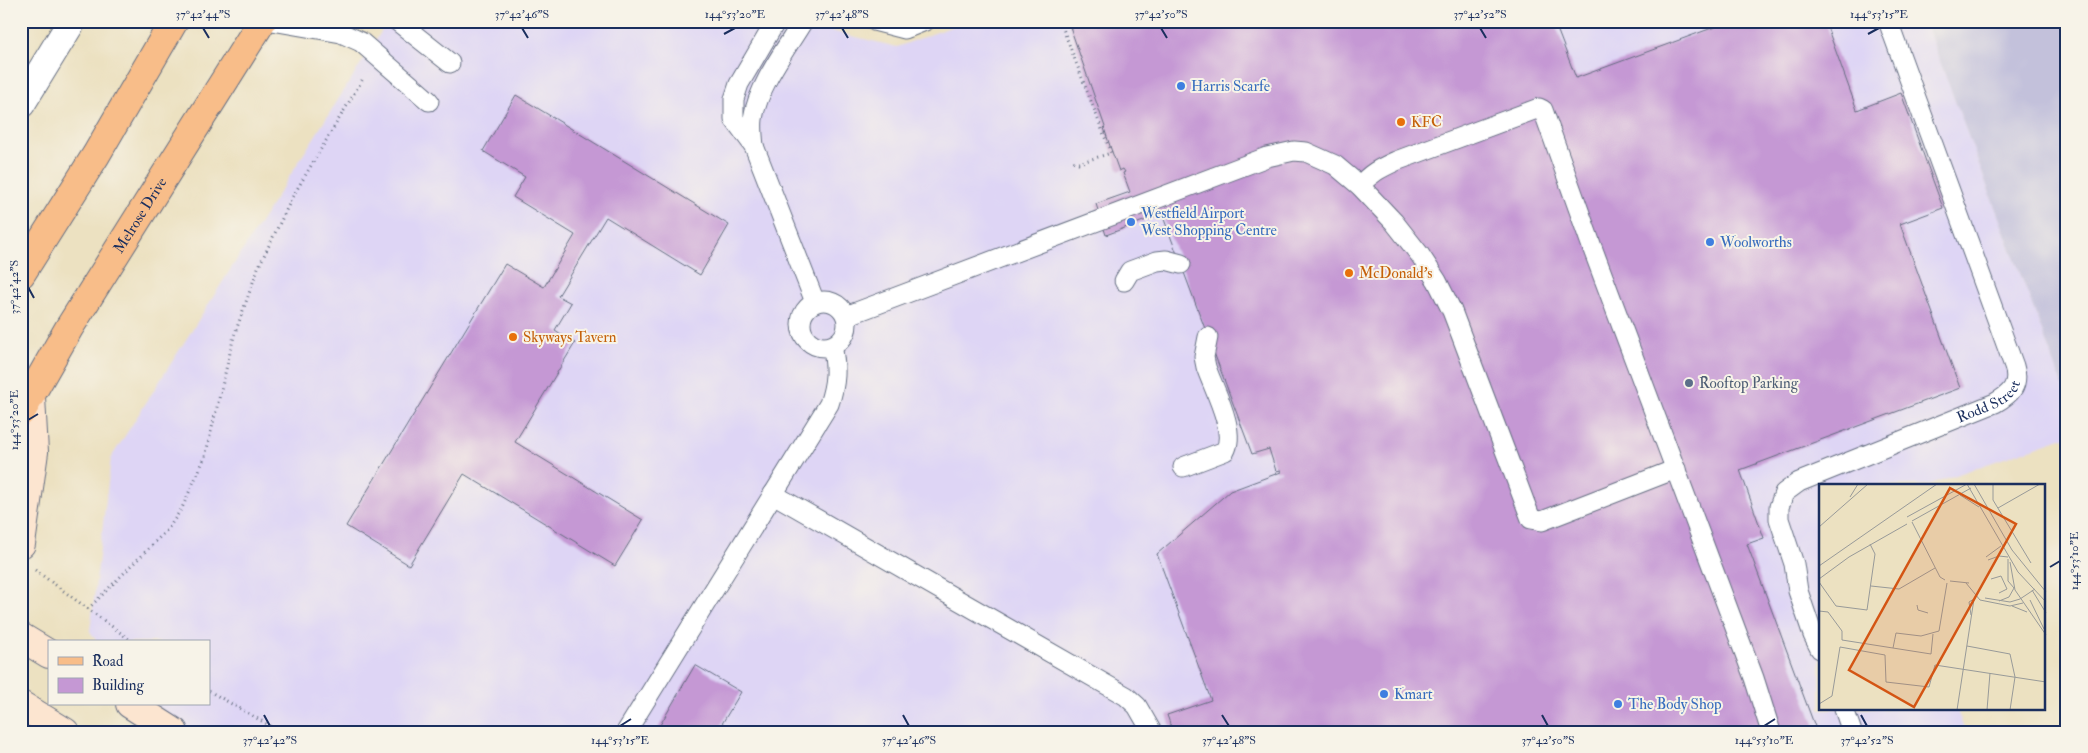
<svg xmlns="http://www.w3.org/2000/svg" width="2088" height="753" viewBox="0 0 2088 753" font-family="'IM FELL Double Pica',serif">
<style>
.built{fill:#ded5f5}
.industrial{fill:#c3c1db}
.building{fill:#c598d4}
.lines{fill:none;stroke-linecap:round;stroke-linejoin:round}
.service-casing{stroke:#646d81;stroke-width:21}
.minor-casing{stroke:#646d81;stroke-width:30}
.secondary-casing{stroke:#646d81;stroke-width:30}
.primary-casing{stroke:#646d81;stroke-width:30}
.path{stroke:#646d81;stroke-width:3;stroke-dasharray:1 4;stroke-linecap:butt}
.service{stroke:#fff;stroke-width:19}
.minor{stroke:#fff;stroke-width:28}
.secondary{stroke:#fce5d0;stroke-width:28}
.primary{stroke:#f8bd89;stroke-width:28}
.ticks{fill:none;stroke:#1b2f5e;stroke-width:2}
.shop-dot{fill:#3f7fe0;stroke:#f7f3e8;stroke-width:2}
.food-dot{fill:#e8710a;stroke:#f7f3e8;stroke-width:2}
.service-dot{fill:#5c6f8a;stroke:#f7f3e8;stroke-width:2}
.labels{text-anchor:middle;dominant-baseline:central;stroke-width:4;stroke-linejoin:round;paint-order:stroke}
.shop-label{font-size:15px;fill:#366cbe;stroke:#f7f3e8;text-anchor:start}
.food-label{font-size:15px;fill:#c56008;stroke:#f7f3e8;text-anchor:start}
.street-label{font-size:15px;fill:#1b2f5e;stroke:#f7f3e8}
.service-label{font-size:15px;fill:#4e5e75;stroke:#f7f3e8;text-anchor:start}
.inset-road{fill:none;stroke:#989a99;stroke-width:1}
.view{fill:#d45514;fill-opacity:0.15;stroke:#d45514;stroke-width:2.5}
.inset-edge{fill:none;stroke:#1b2f5e;stroke-width:2.5}
.neatline{fill:none;stroke:#1b2f5e;stroke-width:2}
.ticks-label{font-size:12px;text-anchor:middle;fill:#1b2f5e}
</style>
<rect width="100%" height="100%" fill="#f7f3e8"/>
<filter id="ink" filterUnits="userSpaceOnUse"><feTurbulence type="fractalNoise" baseFrequency=".02" numOctaves="2"/><feDisplacementMap in="SourceGraphic" scale="10" xChannelSelector="R" yChannelSelector="G"/><feConvolveMatrix kernelMatrix="1 2 1 2 8 2 1 2 1" color-interpolation-filters="sRGB"/></filter>
<filter id="wash" filterUnits="userSpaceOnUse"><feTurbulence type="fractalNoise" baseFrequency=".0096" numOctaves="4" result="noise"/><feDisplacementMap in="SourceGraphic" scale="20" xChannelSelector="R" yChannelSelector="G"/><feGaussianBlur stdDeviation="1.12" result="paint"/><feColorMatrix in="noise" values="0 0 0 0 0 0 0 0 0 0 0 0 0 0 0 0 0 1.4 0 .05"/><feComposite in="paint" operator="in"/></filter>
<g filter="url(#wash)">
<rect width="100%" height="100%" fill="#ece1c1"/>
<!-- built -->
<polygon class="built" points="388,21 807,21 819,28 897,47 967,21 1925,21 2067,397 2067,436 1927,485 1820,486 1820,709 1957,709 1965,732 157,732 139,704 209,704 209,642 97,642 90,631 111,458"/>
<!-- industrial -->
<polygon class="industrial" points="1925,21 2067,21 2067,397 1932,40"/>
<g id="blocks">
<!-- building -->
<g class="building">
<polygon points="1068,21 1554,21 1576,78 1731,21 1825,21 1857,110 1901,93 1943,208 1900,224 1960,388 1740,470 1764,538 1747,544 1817,732 1173,732 1167,715 1211,700 1157,554 1230,491 1281,472 1281,470 1276,471 1269,449 1252,454 1162,214 1106,235 1096,204 1130,192 1123,173 1125,172 1123,169 1119,171 1111,149 1104,128 1105,127"/>
<polygon points="516,95 729,225 700,275 606,217 558,296 571,303 555,330 575,343 515,442 643,520 615,566 464,474 409,565 346,526 505,264 544,287 575,235 513,197 525,177 483,151"/>
<polygon points="695,665 741,692 717,732 656,732"/>
</g>
</g>
</g>
<g filter="url(#ink)">
<use href="#blocks" fill-opacity="0" stroke="#646d81" stroke-width="1"/>
<g class="lines">
<!-- service casing -->
<g class="service-casing">
<g id="service">
<polyline points="272,21 341,33 361,42 429,101"/>
<polyline points="397,21 450,63"/>
<polyline points="776,21 739,84 734,99 734,119 754,146 815,302"/>
<polyline points="874,21 905,29 925,21"/>
<path d="M754,146C753,137 752,127 753,119C758,86 786,49 803,21"/>
<path d="M1360,186C1370,173 1381,168 1396,161L1539,108L1543,110L1592,247L1754,678L1771,732"/>
<polyline points="1124,281 1130,271 1157,261 1166,260 1181,264"/>
<circle cx="824" cy="324" r="23"/>
<polyline points="846,316 1267,157 1294,151 1306,152 1335,165 1360,186 1394,222 1420,255 1437,281 1452,311 1531,519 1542,521 1676,469"/>
<path d="M1183,467L1225,451C1237,431 1213,388 1206,367L1204,357L1208,337"/>
<polyline points="773,494 1126,696 1137,706 1152,732"/>
<path id="s1" d="M1820,649L1813,635L1798,591L1794,564L1779,519V507L1784,493L1799,482L1995,403C2011,394 2020,385 2014,366L1888,21"/>
<polyline points="1844,709 1852,732"/>
<path d="M626,732L829,404C836,383 837,368 832,346"/>
</g>
</g>
<!-- minor casing -->
<g class="minor-casing">
<polyline id="minor" points="21,104 72,21"/>
</g>
<!-- secondary casing -->
<g class="secondary-casing">
<g id="secondary">
<polyline points="21,544 34,452 31,397"/>
<polyline points="21,637 49,654"/>
<polyline points="130,704 174,732"/>
<polyline points="21,705 65,732"/>
</g>
</g>
<!-- primary casing -->
<g class="primary-casing">
<g id="primary">
<polyline points="21,274 96,155 174,21"/>
<path id="s2" d="M21,412L69,328L262,21"/>
</g>
</g>
<!-- path -->
<g class="path">
<polyline points="1060,21 1111,153 1079,163 1072,161"/>
<polyline points="35,570 133,642"/>
<polyline points="88,609 168,529 182,508 205,457 234,336 258,268 293,196 364,77"/>
<polyline points="209,691 281,732"/>
</g>
<!-- service -->
<use href="#service" class="service"/>
<!-- minor -->
<use href="#minor" class="minor"/>
<!-- secondary -->
<use href="#secondary" class="secondary"/>
<!-- primary -->
<use href="#primary" class="primary"/>
</g>
</g>
<!-- ticks -->
<path class="ticks" d="M203,28L209,38M522,28L528,38M842,28L848,38M1161,28L1167,38M1480,28L1486,38M724,34L735,28M1868,34L1879,28M28,287L34,298M28,420L38,414M2050,567L2060,561M264,715L270,726M903,715L909,726M1222,715L1229,726M1542,715L1548,726M1861,715L1867,726M620,726L631,719M1764,726L1775,719"/>
<!-- markers -->
<g class="shop-dot">
<circle cx="1181" cy="86" r="5"/>
<circle cx="1131" cy="222" r="5"/>
<circle cx="1710" cy="242" r="5"/>
<circle cx="1384" cy="694" r="5"/>
<circle cx="1618" cy="704" r="5"/>
</g>
<g class="food-dot">
<circle cx="1401" cy="122" r="5"/>
<circle cx="1349" cy="273" r="5"/>
<circle cx="513" cy="337" r="5"/>
</g>
<circle class="service-dot" cx="1689" cy="383" r="5"/>
<g class="labels">
<!-- shop labels -->
<g class="shop-label">
<text x="1191" y="86">Harris Scarfe</text>
<text x="1141" y="213">Westfield Airport<tspan x="1141" dy="17">West Shopping Centre</tspan></text>
<text x="1720" y="242">Woolworths</text>
<text x="1394" y="694">Kmart</text>
<text x="1628" y="704">The Body Shop</text>
</g>
<!-- food labels -->
<g class="food-label">
<text x="1411" y="122">KFC</text>
<text x="1359" y="273">McDonald's</text>
<text x="523" y="337">Skyways Tavern</text>
</g>
<!-- street labels -->
<g class="street-label">
<text stroke="none"><textPath href="#s2" startOffset="230">Melrose Drive</textPath></text>
<text stroke="none"><textPath href="#s1" startOffset="389">Rodd Street</textPath></text>
</g>
<!-- service labels -->
<g class="service-label">
<text x="1699" y="383">Rooftop Parking</text>
</g>
</g>
<!-- overview -->
<g transform="translate(1819 484)">
<rect width="226" height="226" fill="#ece1c1"/>
<path class="inset-road" d="M148,0L199,88L227,118M155,0L193,66L227,108M174,0V16L212,79M141,11L160,23M31,13L39,0M179,24L221,0M88,33L148,0M93,37L152,4M93,38L121,93L126,96M0,43L49,0M167,73L182,62M189,75V97L195,104M169,76L180,72L189,73M191,78L196,106L227,151M0,82L118,0M0,95L30,73L88,40M172,95L182,92L188,105L180,109M131,97L150,99M0,98L17,122L48,126L56,70L51,60M147,99L161,116L191,122L204,119M52,102L80,105L116,84M213,106L227,129M166,114L191,118L201,115M201,115L216,105M211,116L225,145M180,117L190,113L195,104M98,121L99,126L109,129M193,122L208,128M0,127L9,128L23,147V156L112,170L114,150M152,131L150,118L155,115M148,162L191,170L196,193L191,226M74,164L77,149L102,152L120,147L128,99M0,220L13,212L21,163L66,171L67,198L110,203L116,181L227,198M138,226L155,115M168,226L171,189"/>
<path class="view" d="M131,4L197,40L95,223L30,186Z"/>
<rect width="226" height="226" class="inset-edge"/>
</g>
<!-- margin -->
<rect width="2088" height="753" fill="none" stroke="#f7f3e8" stroke-width="55"/>
<!-- legend -->
<rect x="48" y="640" width="162" height="65" fill="#f7f3e8" stroke="#9fa5b1"/>
<rect x="58" y="657" width="25" height="8" fill="#f8bd89" stroke="#9fa5b1"/>
<text x="92" y="666" font-size="15" fill="#1b2f5e">Road</text>
<rect x="58" y="678" width="25" height="15" fill="#c598d4" stroke="#9fa5b1"/>
<text x="92" y="690" font-size="15" fill="#1b2f5e">Building</text>
<rect x="28" y="28" width="2032" height="698" class="neatline"/>
<g class="ticks-label">
<text x="203" y="18">37°42'44"S</text>
<text x="522" y="18">37°42'46"S</text>
<text x="735" y="18">144°53'20"E</text>
<text x="842" y="18">37°42'48"S</text>
<text x="1161" y="18">37°42'50"S</text>
<text x="1480" y="18">37°42'52"S</text>
<text x="1879" y="18">144°53'15"E</text>
<text transform="translate(14 287) rotate(-90)" y="4">37°42'42"S</text>
<text transform="translate(14 420) rotate(-90)" y="4">144°53'20"E</text>
<text transform="translate(2074 561) rotate(-90)" y="4">144°53'10"E</text>
<text x="270" y="744">37°42'42"S</text>
<text x="620" y="744">144°53'15"E</text>
<text x="909" y="744">37°42'46"S</text>
<text x="1229" y="744">37°42'48"S</text>
<text x="1548" y="744">37°42'50"S</text>
<text x="1764" y="744">144°53'10"E</text>
<text x="1867" y="744">37°42'52"S</text>
</g>
</svg>
